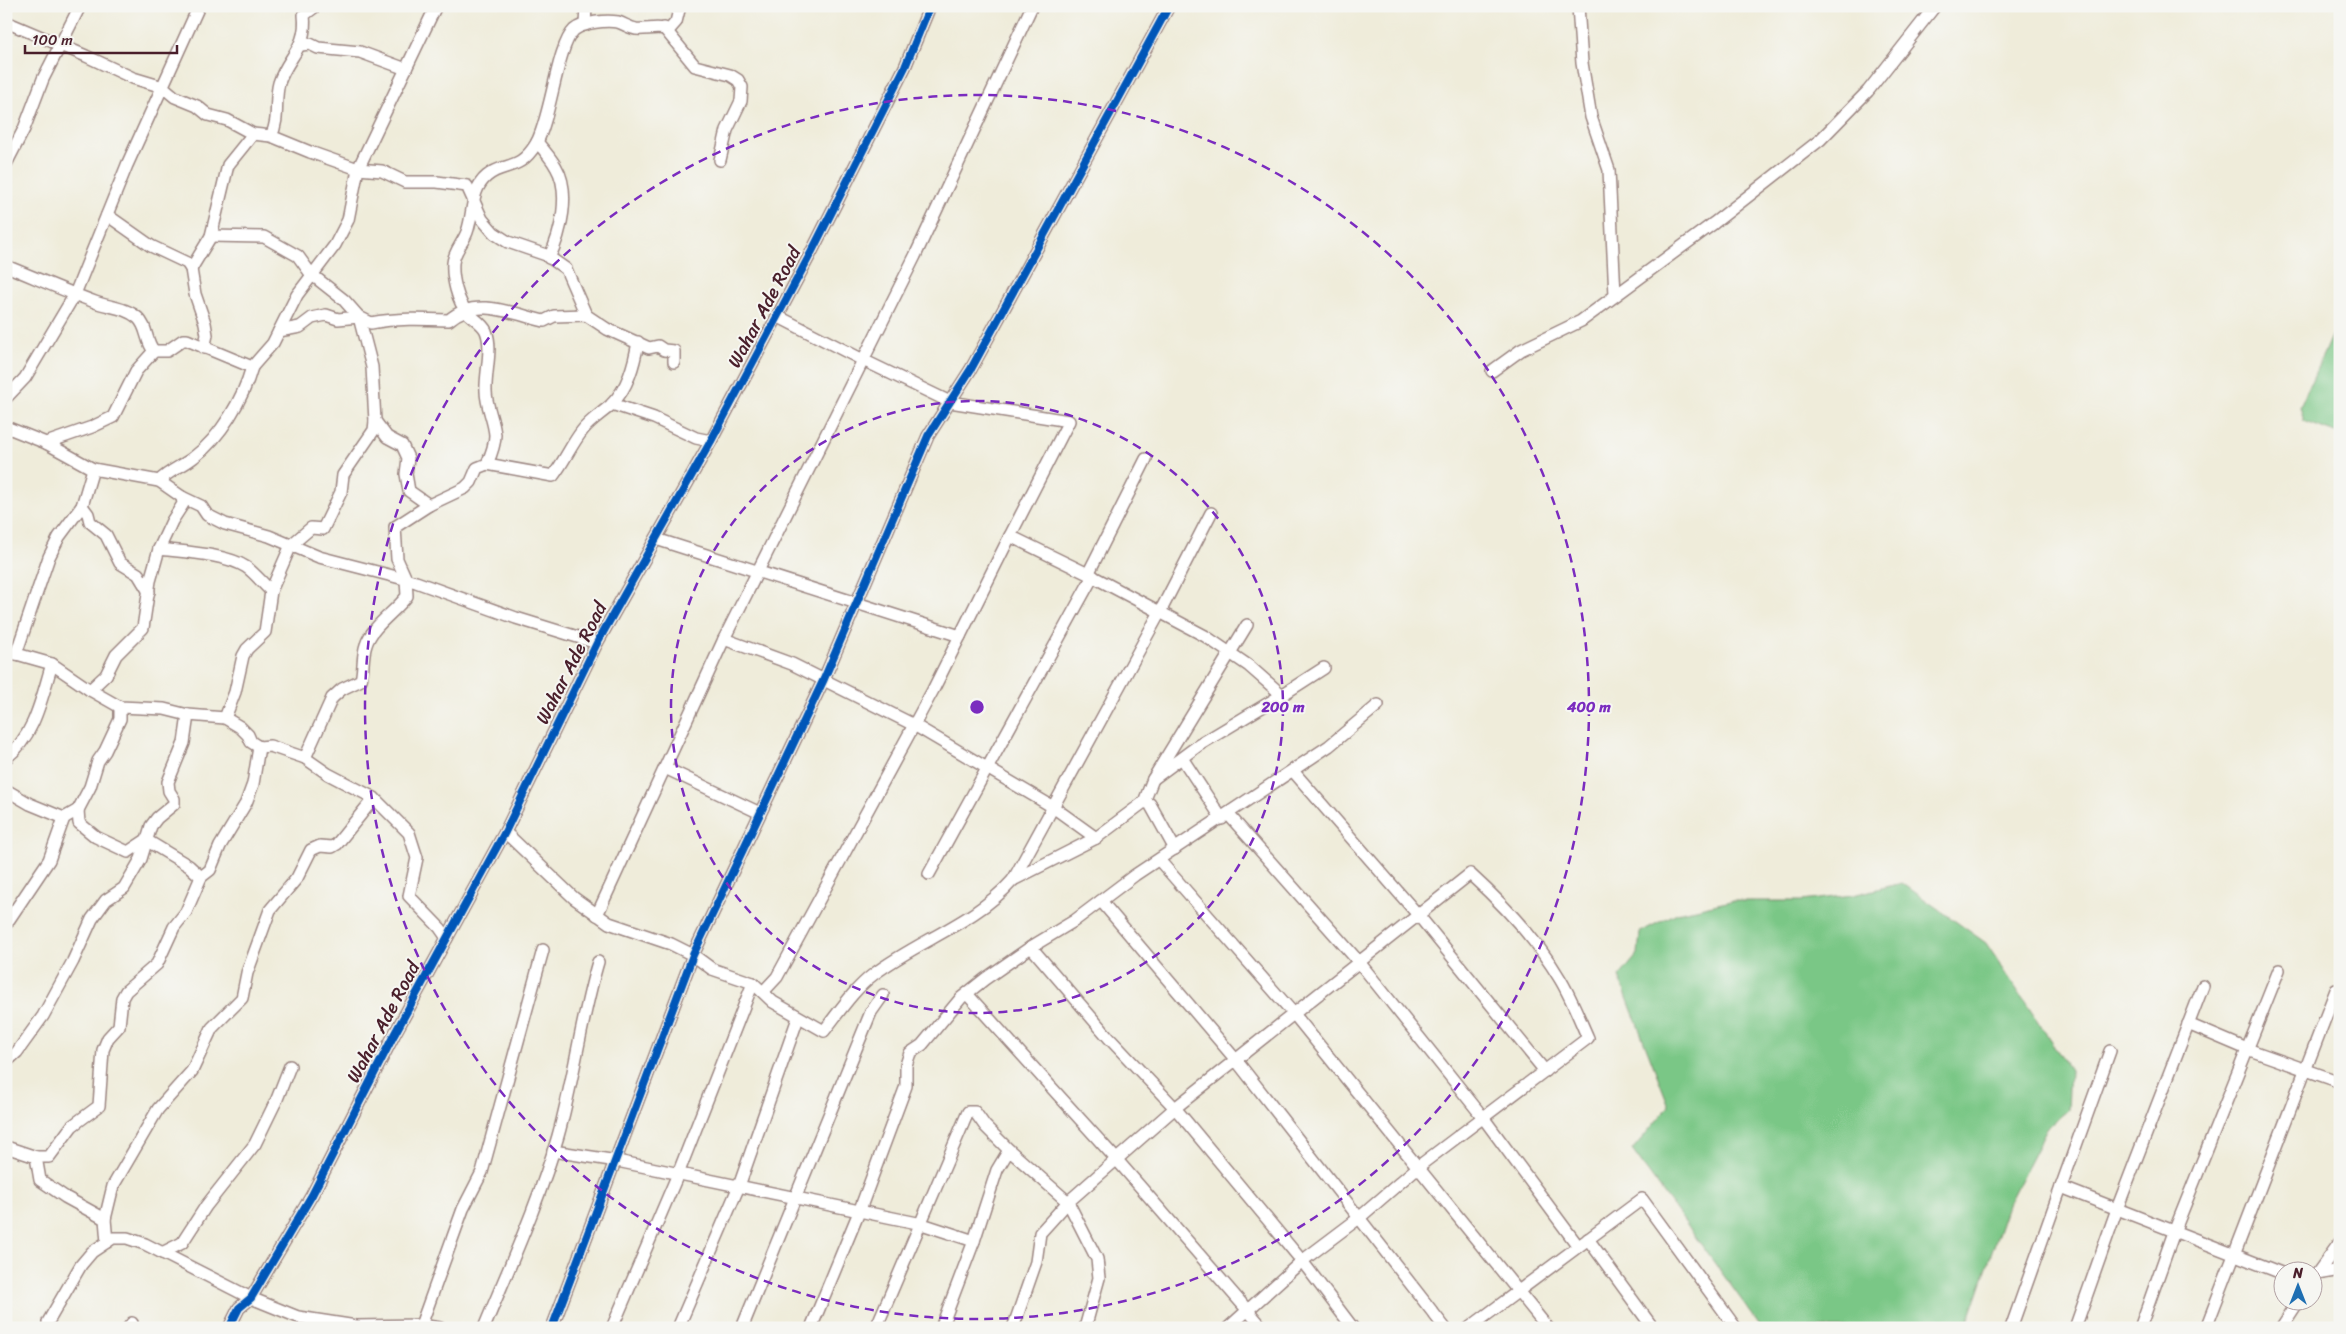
<svg xmlns="http://www.w3.org/2000/svg" width="2346" height="1334" viewBox="0 0 2346 1334" font-family="Sriracha,sans-serif">
<style>
.green{fill:#7ac786;stroke:#627358}
.lines{fill:none;stroke-linecap:round;stroke-linejoin:round}
.minor-casing{stroke:#9c8682;stroke-width:14}
.minor{stroke:#fff;stroke-width:11}
.cycleway-casing{stroke:#f6f6f2;stroke-width:11}
.cycleway{stroke:#0057b8;stroke-width:8}
.ring{fill:none;stroke:#7b2cbf;stroke-width:2.5;stroke-dasharray:9 6}
.labels{text-anchor:middle;dominant-baseline:central;stroke-width:4;stroke-linejoin:round;paint-order:stroke}
.street-label{font-size:19px;fill:#4a1f2b;stroke:#f6f6f2}
.centre{fill:#7b2cbf;stroke:#f6f6f2;stroke-width:2.5}
.ring-label{font-size:15px;text-anchor:middle;font-weight:bold;fill:#7b2cbf;stroke:#f6f6f2;stroke-width:4;stroke-linejoin:round;paint-order:stroke}
</style>
<rect width="100%" height="100%" fill="#f6f6f2"/>
<filter id="ink" filterUnits="userSpaceOnUse"><feTurbulence type="fractalNoise" baseFrequency=".02" numOctaves="2"/><feDisplacementMap in="SourceGraphic" scale="10" xChannelSelector="R" yChannelSelector="G"/><feConvolveMatrix kernelMatrix="1 2 1 2 8 2 1 2 1" color-interpolation-filters="sRGB"/></filter>
<filter id="wash" filterUnits="userSpaceOnUse"><feTurbulence type="fractalNoise" baseFrequency=".0096" numOctaves="4" result="noise"/><feDisplacementMap in="SourceGraphic" scale="20" xChannelSelector="R" yChannelSelector="G"/><feGaussianBlur stdDeviation="1.12" result="paint"/><feColorMatrix in="noise" values="0 0 0 0 0 0 0 0 0 0 0 0 0 0 0 0 0 1.4 0 .05"/><feComposite in="paint" operator="in"/></filter>
<g filter="url(#wash)">
<rect width="100%" height="100%" fill="#efecda"/>
<!-- green -->
<g class="green">
<polygon points="2340,316 2340,435 2304,421 2300,407"/>
<polygon points="1902,883 1986,943 2070,1070 2068,1110 2047,1128 2009,1202 1966,1328 1762,1328 1632,1150 1669,1106 1619,977 1638,954 1640,932 1677,913 1731,901 1801,901 1853,895"/>
</g>
</g>
<g filter="url(#ink)">
<g class="lines">
<!-- minor casing -->
<g class="minor-casing">
<g id="minor">
<polyline points="1032,6 915,256 724,639 792,664 914,725 1053,807 1096,838 1144,802 1153,779"/>
<polyline points="1578,6 1582,63 1591,117 1609,170 1615,295"/>
<polyline points="6,22 86,56 133,78 163,87 175,97 197,106 208,115 227,120 253,134 271,136 310,152 358,169 382,171 405,182 437,182 467,186 482,219 494,233 508,242 546,255 566,269 586,315"/>
<polyline points="585,25 586,6"/>
<polyline points="664,28 695,66 730,75 738,80 742,87 741,101 727,130 720,160"/>
<polyline points="301,45 310,44 318,48 360,52 406,69"/>
<path d="M271,136C280,119 274,101 279,83C287,57 308,47 304,15L316,6"/>
<path d="M537,142C544,150 551,158 556,167C571,192 561,234 549,258"/>
<polyline points="6,164 24,129 43,79 80,6"/>
<polyline points="107,215 151,246 187,263 191,269 195,294 205,323 207,335 204,348"/>
<polyline points="211,236 264,237 298,256 311,274 344,300 359,317 372,367 375,421 374,430 343,475 341,492 323,529 311,528 291,545 271,591 265,632 247,649 243,656 235,692 225,718"/>
<path d="M6,266C36,278 65,291 95,302C109,307 127,308 138,318C148,327 145,341 154,351L136,371L113,417L92,427L46,443"/>
<polyline points="191,269 211,236 228,165 253,134"/>
<polyline points="777,316 863,360 950,402 1069,421 1010,536 1088,574 1146,459"/>
<path d="M279,331L300,327L312,318L326,315L338,319L359,317L371,323C396,318 422,319 449,320C475,296 514,314 544,321L554,316L586,315L607,329L649,348L658,346L664,350L674,351V362"/>
<polyline points="154,351 167,351 183,340 187,340 252,367 273,343 297,295 335,245 348,220 358,169 436,6"/>
<polyline points="1492,371 1521,350 1581,321 1714,223 1820,140 1868,91 1935,6"/>
<polyline points="6,398 25,378 75,294 127,165 199,6"/>
<polyline points="612,404 654,418 696,438 711,441"/>
<polyline points="375,421 387,437 402,445 408,458 406,474 409,491 429,505"/>
<polyline points="6,427 46,443 93,469 159,481 182,497 201,506 207,515 225,524 269,536 319,557 416,582 516,618 597,643"/>
<path d="M487,464L553,476C564,462 571,445 582,431C590,420 601,414 611,405C628,388 634,365 638,342"/>
<path d="M159,481C170,470 183,466 194,457C221,437 243,399 252,367"/>
<polyline points="82,506 88,514 90,522 106,535 120,563 138,574 149,592"/>
<polyline points="656,539 960,636"/>
<path d="M159,549C184,552 226,554 246,567C255,573 263,584 271,591"/>
<polyline points="1088,574 1205,636 1249,666 1282,695 1324,668"/>
<polyline points="1247,625 1153,779 1199,745 1282,695"/>
<polyline points="6,651 52,664 90,690 120,707 164,709 188,715 225,718 240,727 248,735 251,742 259,747 270,746 305,758 328,774 374,798 409,833 417,858 409,896 440,928 447,938"/>
<polyline points="16,654 49,557 59,537 82,506 93,469"/>
<polyline points="90,690 106,675 116,655 143,628 150,581 159,549 172,521 183,504 182,497"/>
<path d="M6,758C35,736 42,696 52,664"/>
<path d="M305,758L332,698L342,689L361,680C364,669 362,656 366,645C372,626 395,612 407,596L406,579L397,559L395,527L429,505L465,488L471,482L477,468L487,464C491,455 495,445 495,435C494,420 486,406 486,391C485,373 493,348 486,331C483,324 473,318 468,313C457,302 452,277 453,263C454,251 463,243 467,232C474,213 470,190 487,176C505,161 518,173 536,144C551,118 557,46 574,30C584,22 606,20 618,22C624,24 630,28 636,29C647,30 659,26 669,30L676,22L680,6"/>
<polyline points="1182,758 1222,819"/>
<polyline points="665,768 760,813"/>
<polyline points="1293,771 1419,916 1545,1071"/>
<polyline points="6,790 30,804 64,818 78,810 79,823 96,837 128,852 146,840 189,866 201,877"/>
<polyline points="1144,802 1150,804 1175,849"/>
<polyline points="78,810 90,787 98,761 105,751 120,719 120,707"/>
<polyline points="1228,814 1359,962 1482,1116 1578,1246"/>
<path d="M505,832L574,898L609,923L671,944L693,955L712,969L753,983L773,1002L824,1031C839,1012 854,989 874,974C919,940 975,923 1013,880L1160,612L1211,513"/>
<polyline points="1159,860 1294,1014 1548,1328"/>
<polyline points="929,874 1093,576"/>
<polyline points="1013,880 1096,838"/>
<polyline points="1101,901 1236,1060 1445,1328"/>
<polyline points="597,915 724,639"/>
<polyline points="6,924 49,860 64,818"/>
<polyline points="1031,947 1109,1038 1175,1108 1302,1261 1353,1328"/>
<polyline points="763,992 777,977 933,690 1010,536"/>
<polyline points="967,994 1117,1160 1263,1328"/>
<polyline points="2188,1024 2247,1049 2340,1082"/>
<polyline points="6,1062 17,1052 43,1016 73,961 92,919 106,900 124,888 141,859 151,826 157,818 174,804 174,799 169,791 168,782 184,743 188,715"/>
<polyline points="6,1147 36,1157 40,1180 65,1197 105,1219"/>
<polyline points="553,1151 617,1161 922,1224 974,1241"/>
<polyline points="36,1157 49,1157 72,1126 99,1106 103,1050 108,1038 119,1026 122,998 126,991 157,964 174,927 186,912 201,877 210,870 220,846 246,803 253,784 259,747"/>
<polyline points="2061,1187 2110,1051"/>
<polyline points="1588,1239 1653,1328"/>
<polyline points="107,1242 105,1219 113,1186 158,1109 192,1071 212,1028 242,998 247,973 270,910 297,878 311,850 320,846 332,847 337,844 374,798"/>
<polyline points="162,1253 182,1243 206,1206 255,1144 277,1099 290,1066"/>
<polyline points="2317,1274 2340,1270"/>
<polyline points="2314,1278 2340,1242"/>
<polyline points="48,1328 48,1322 81,1265 92,1252 113,1238 127,1238 145,1244 251,1298 298,1317 356,1326 421,1325 440,1328"/>
<polyline points="128,1328 132,1323"/>
<polyline points="229,1328 239,1308 251,1298 312,1195 394,1035 505,832 597,643 711,441 812,251 905,67 930,6"/>
<polyline points="420,1328 463,1209 482,1172 543,950"/>
<path d="M484,1328C510,1265 539,1202 558,1136C574,1079 581,1019 598,962"/>
<polyline points="552,1328 693,955 824,679 928,436 971,369 1169,6"/>
<polyline points="612,1328 678,1174 753,983"/>
<polyline points="678,1328 739,1186 798,1018"/>
<polyline points="742,1328 871,1012 883,995"/>
<polyline points="811,1328 859,1212 906,1086 906,1065 910,1053 922,1045 961,998 985,979 1031,947 1074,921 1135,875 1329,746 1378,705"/>
<polyline points="876,1328 968,1112 975,1112 985,1126 1009,1150 1068,1202 1097,1259 1099,1278 1085,1328"/>
<polyline points="941,1328 974,1241 997,1170 1009,1150"/>
<path d="M1013,1328L1036,1262L1040,1233L1068,1202L1175,1108L1470,874C1503,904 1537,940 1560,979C1571,997 1579,1018 1588,1038L1419,1166L1359,1218L1302,1261L1228,1328"/>
<polyline points="1469,1328 1642,1199 1736,1328"/>
<polyline points="2011,1328 2061,1187 2284,1274"/>
<polyline points="2075,1328 2117,1209 2203,986"/>
<polyline points="2140,1328 2174,1232 2279,970"/>
<polyline points="2206,1328 2336,990"/>
<polyline points="2281,1328 2298,1302"/>
</g>
</g>
<!-- minor -->
<use href="#minor" class="minor"/>
<!-- cycleway casing -->
<g class="cycleway-casing">
<g id="cycleway">
<polyline points="229,1328 239,1308 251,1298 312,1195 394,1035 505,832 597,643 711,441 812,251 905,67 930,6"/>
<polyline points="552,1328 693,955 824,679 928,436 971,369 1169,6"/>
</g>
</g>
<!-- cycleway -->
<use href="#cycleway" class="cycleway"/>
</g>
</g>
<!-- distance rings -->
<g class="ring">
<circle cx="977" cy="707" r="306"/>
<circle cx="977" cy="707" r="612"/>
</g>
<g class="labels">
<!-- street labels -->
<g class="street-label">
<text transform="translate(764 307) rotate(-62)">Wahar Ade Road</text>
<text transform="translate(571 663) rotate(-63)">Wahar Ade Road</text>
<text transform="translate(383 1022) rotate(-62)">Wahar Ade Road</text>
</g>
</g>
<circle cx="977" cy="707" r="8" class="centre"/>
<g class="ring-label">
<text x="1283" y="712">200 m</text>
<text x="1589" y="712">400 m</text>
</g>
<!-- margin -->
<rect width="2346" height="1334" fill="none" stroke="#f6f6f2" stroke-width="25"/>
<!-- north arrow -->
<g transform="translate(2298 1286)"><circle r="24" fill="#f6f6f2" stroke="#b1a0a2"/>
<path d="M0-4L9 19L0 12L-9 19Z" fill="#1f6fb2"/>
<text y="-8" font-size="14" font-weight="bold" text-anchor="middle" fill="#4a1f2b">N</text>
</g>
<!-- scale -->
<path d="M25 45v8h152v-8" fill="none" stroke="#4a1f2b" stroke-width="2.5"/>
<text x="32" y="45" font-size="15" fill="#4a1f2b" stroke="#f6f6f2" stroke-width="4" paint-order="stroke">100 m</text>
</svg>
